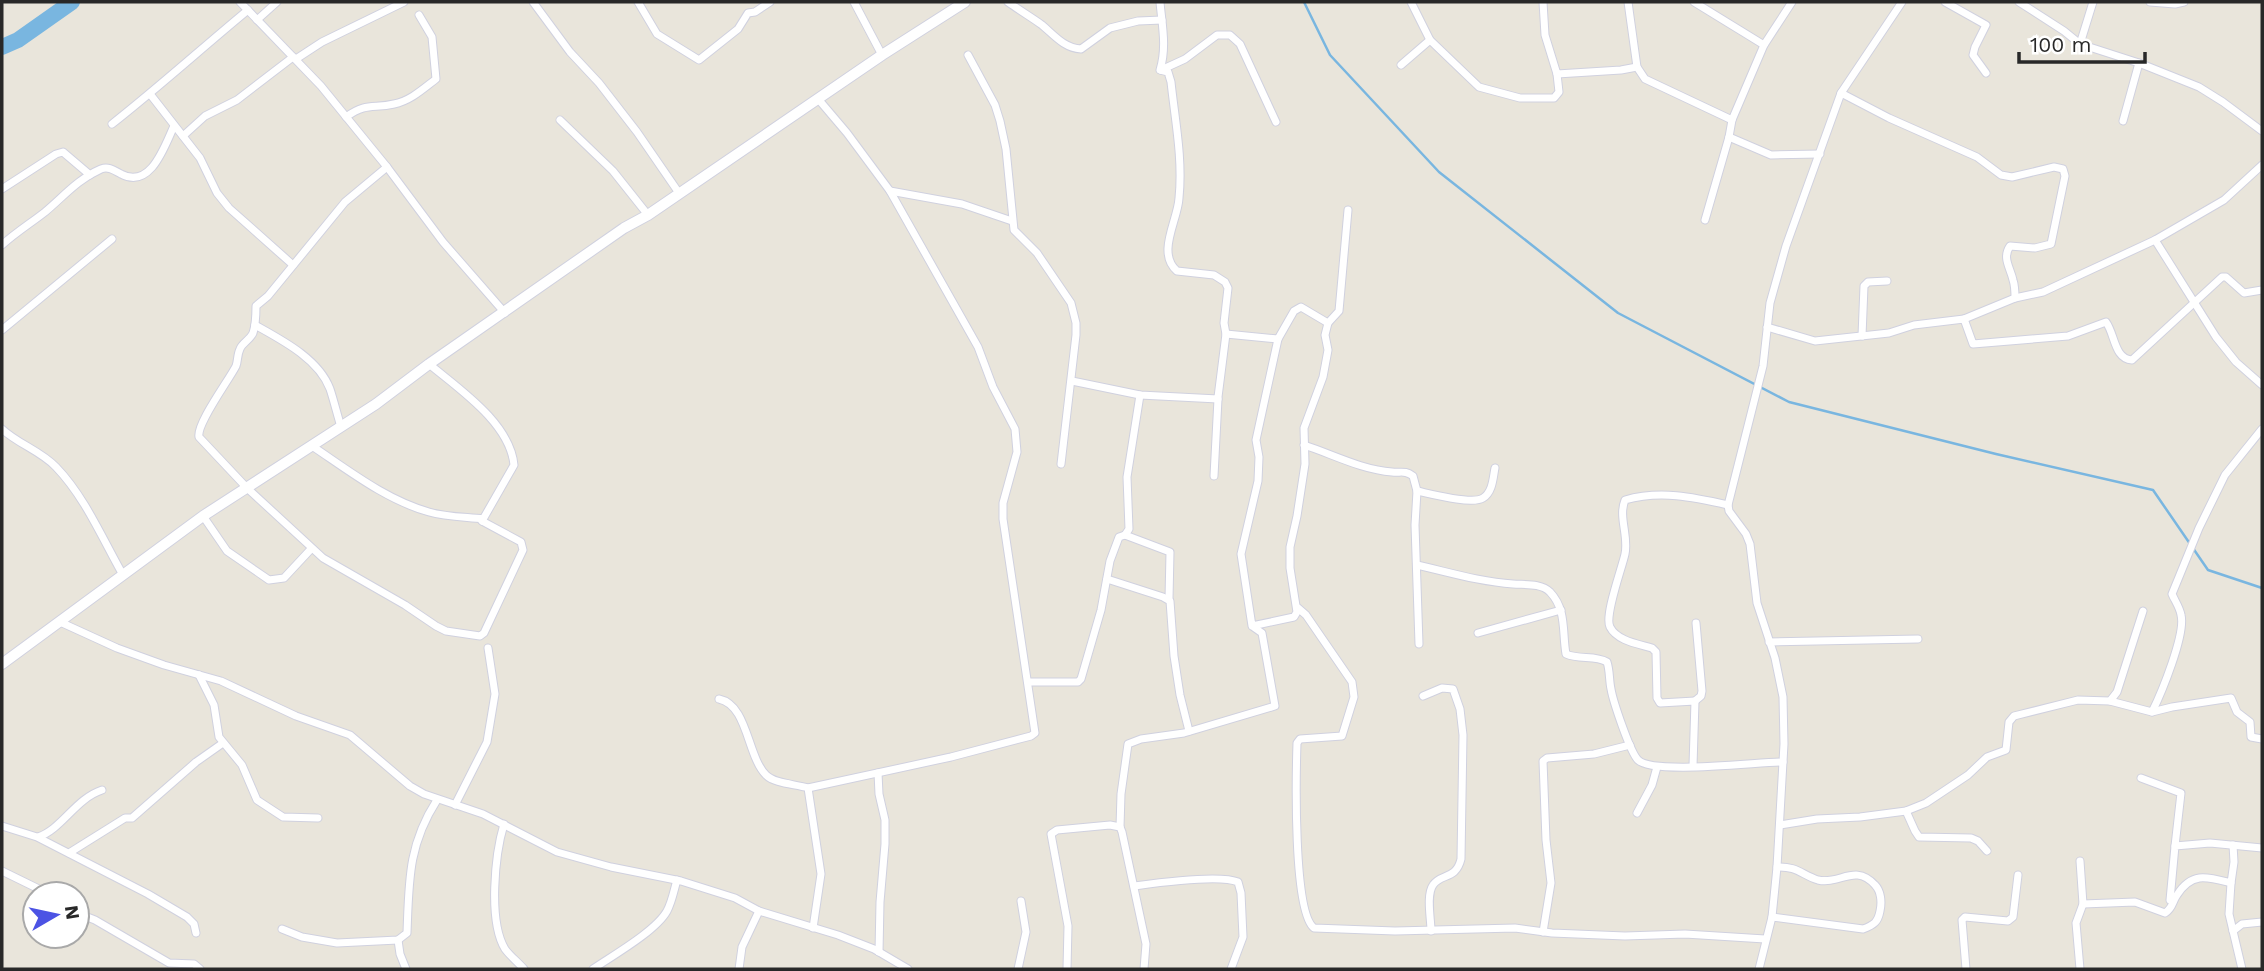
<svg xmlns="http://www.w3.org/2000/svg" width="2264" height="971" viewBox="0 0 2264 971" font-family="'Work Sans',sans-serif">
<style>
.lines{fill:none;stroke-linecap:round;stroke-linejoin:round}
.stream{stroke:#79b6e0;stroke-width:2.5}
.river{stroke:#79b6e0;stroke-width:16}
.street-casing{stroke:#d0d1df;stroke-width:9}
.secondary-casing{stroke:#d0d1df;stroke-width:12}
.street{stroke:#fff;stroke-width:7}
.secondary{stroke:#fff;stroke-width:10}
</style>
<rect width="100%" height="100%" fill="#e9e5db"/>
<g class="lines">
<!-- stream -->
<polyline class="stream" points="1304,2 1330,55 1439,172 1618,313 1789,402 1996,454 2153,490 2208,570 2262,588"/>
<!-- river -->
<polyline class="river" points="2,47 18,40 72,2"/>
<!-- street casing -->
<g class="street-casing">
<g id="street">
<polyline points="240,2 321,86 387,167 443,242 505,313"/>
<polyline points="533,2 570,52 599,83 637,132 679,193"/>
<polyline points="638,2 657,34 699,60 738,29 748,13 755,12 770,2"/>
<polyline points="854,2 882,55"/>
<path d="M1008,2C1019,10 1031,17 1042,25C1054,35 1064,48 1081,49L1110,28L1138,21L1162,20"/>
<polyline points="1411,2 1430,40 1479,87 1520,98 1554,98 1559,92 1557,74"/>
<polyline points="1543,2 1545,35 1557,74 1621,70 1637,67"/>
<polyline points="1628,2 1637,67 1645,79 1732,120"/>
<polyline points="1694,2 1764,45"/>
<polyline points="1945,2 1986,25 1975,47 1973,55 1986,73"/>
<polyline points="2019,2 2064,31 2080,44"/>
<polyline points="2093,2 2080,44 2139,63"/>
<polyline points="2150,2 2175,4 2184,2"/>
<polyline points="257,20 277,2"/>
<polyline points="968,55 995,105 1000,121 1006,149 1014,230 1037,253 1071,303 1076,323 1076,335 1061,464"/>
<polyline points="296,59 322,42 404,2"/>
<polyline points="1401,65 1430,40"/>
<polyline points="1161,70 1185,59 1217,35 1230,35 1240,44 1276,122"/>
<path d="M1841,93L1889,118L1977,157L2001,175L2012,177L2054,167L2063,169L2065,176L2051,244L2035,248L2010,246C2002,258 2010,267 2013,280C2015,286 2015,292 2015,298L1964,319"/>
<polyline points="150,94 200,158 217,193 229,208 293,265"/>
<polyline points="819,100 847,133 890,191 962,204 1012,221"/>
<path d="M346,117C367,102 373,109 394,104C410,101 423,89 436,79L432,37L419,15"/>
<polyline points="560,120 613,171 648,215"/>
<polyline points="2123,121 2139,63 2199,87 2223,102 2262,131"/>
<path d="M112,124C159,87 202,48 248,10"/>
<polyline points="183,136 205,116 237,100 293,57"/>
<polyline points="1729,137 1771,155 1820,154"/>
<path d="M387,167L345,202L268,296L256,306C256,315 256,324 253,333C250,340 242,343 240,349C237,355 238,361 236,366C229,380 196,424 199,437L247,488L323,558L405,605L436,626L446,631L480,636L484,633L523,550L521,542L482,521"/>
<polyline points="2,189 56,154 63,152 90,175"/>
<polyline points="1705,220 1729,137 1732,120 1764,45 1792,2"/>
<polyline points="2155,240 2216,337 2236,362 2262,385"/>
<path d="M2,245C15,233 31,223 45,212C64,196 78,179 101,169C109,166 115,171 121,174C151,190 165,145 174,126"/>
<polyline points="2015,298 2043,292 2155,240 2224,200 2262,165"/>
<polyline points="1328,323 1339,311 1348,210"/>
<path d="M255,325C282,340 319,359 330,389C334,401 337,414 341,427"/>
<path d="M1767,327L1815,341L1889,333L1914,325L1964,319L1973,344L2068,336L2106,322C2115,334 2114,359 2132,360L2222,277H2226L2244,293L2262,290"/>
<polyline points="2,330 112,239"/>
<polyline points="1226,334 1278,339"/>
<polyline points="1862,336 1864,286 1868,282 1887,281"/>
<path d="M1072,381L1140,395L1218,399V397L1226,334L1224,323L1228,288L1225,282L1214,275L1177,271C1156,253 1178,220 1179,198C1183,159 1175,120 1171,82L1168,72L1160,70C1167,47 1162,25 1160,2"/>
<path d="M2,429C18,444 41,451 56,467C85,497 103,540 123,575"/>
<path d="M1304,445C1332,454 1362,470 1392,472C1401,473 1405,470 1413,476L1417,491L1415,525L1419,644"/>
<path d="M312,446C348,470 386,500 429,512C446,517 465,517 483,519L482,521L514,465C510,423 459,389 429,364"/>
<polyline points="1214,476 1218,399"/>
<path d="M1417,491C1431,494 1472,505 1483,498C1493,492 1493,477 1495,468"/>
<polyline points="203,516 227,551 269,580 284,578 311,549"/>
<polyline points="1125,535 1129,529 1127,477 1140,395"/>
<path d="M1417,565C1448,572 1481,582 1513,584C1525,585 1541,583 1550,592C1567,610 1562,632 1566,654C1579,660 1595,655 1607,662C1610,671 1609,680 1611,689C1613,701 1630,752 1638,760C1653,775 1758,762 1783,762"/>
<polyline points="1107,579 1163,597 1170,601 1174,656 1180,695 1189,731"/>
<path d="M1298,608L1306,615L1352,682L1354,697L1342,736L1300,739L1297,743C1296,774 1293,912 1314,928L1395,931L1515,928L1552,933L1625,936L1685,934L1765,939"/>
<polyline points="60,622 117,648 164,665 221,681 296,716 350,735 410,786 424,794 483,814 557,852 611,867 681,881 735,898 759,911 838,935 874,949 908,969"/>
<polyline points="1478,633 1561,610"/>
<polyline points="1769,642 1918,639"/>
<polyline points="199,675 214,705 219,737 242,765 257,800 283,817 318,818"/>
<polyline points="1028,682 1078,682 1081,679 1101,610 1110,561 1119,537 1125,535 1170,552 1169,599"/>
<path d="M1423,696L1442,688L1453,689L1460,709L1463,735L1461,859C1456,880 1441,873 1433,885C1426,895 1431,919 1431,931"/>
<path d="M719,699C748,705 747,756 766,775C775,784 796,784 808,788L821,874L813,928"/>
<polyline points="1695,701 1701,696 1702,691 1696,623"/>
<path d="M2110,701L2152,712C2161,694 2186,634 2181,615C2180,608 2175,601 2172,594L2199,528L2225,475L2262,429"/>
<polyline points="2152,712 2172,707 2231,698 2237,712 2250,722 2251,737 2262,739"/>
<path d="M1693,766L1695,701L1660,703L1657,698L1656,652L1652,648C1639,644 1617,641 1610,627C1604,616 1622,568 1625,554C1629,536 1618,517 1625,500C1660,490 1693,497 1728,505"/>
<polyline points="878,773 879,794 885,820 885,844 880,902 879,952"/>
<polyline points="2141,778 2181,793 2175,846"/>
<polyline points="808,788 951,757 1031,736 1035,733 1003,519 1003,503 1017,452 1015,429 993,387 978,347 890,191"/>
<polyline points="455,805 487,742 495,694 488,648"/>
<polyline points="1906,811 1915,831 1919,837 1971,838 1978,841 1987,851"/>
<polyline points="1637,813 1652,785 1657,767"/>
<path d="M504,824C495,854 488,921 505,949C510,956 518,962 524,969"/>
<polyline points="1780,825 1817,819 1860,817 1906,811 1926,803 1968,775 1987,757 2006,750 2009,722 2014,716 2078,700 2110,701 2117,692 2143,611"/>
<polyline points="2,826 37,837 148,894 187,917 194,924 196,933"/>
<polyline points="1120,827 1121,794 1128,744 1141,739 1184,733 1275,706 1262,633 1252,626 1241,554 1258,481 1259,457 1256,440 1278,339 1294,311 1301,307 1328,323 1325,335 1328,350 1323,377 1304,428 1305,464 1297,516 1290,547 1290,568 1297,612 1294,617 1252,626"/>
<path d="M38,837C62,829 75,799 102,790"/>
<polyline points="69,853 125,818 132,818 196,762 223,743"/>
<polyline points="2,871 49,894"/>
<polyline points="2231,883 2229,914 2242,969"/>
<path d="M1134,886C1156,883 1219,874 1238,882L1241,893L1243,937L1231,969"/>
<polyline points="2170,900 2175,846 2210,843 2262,848"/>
<path d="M2083,904L2135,902L2165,913C2173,908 2172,902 2177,895C2192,871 2208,877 2231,883L2234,862L2233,845"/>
<polyline points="77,913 95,920 169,963 194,964 200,969"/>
<path d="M1772,917L1863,929C1874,925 1878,922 1880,911C1882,902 1881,891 1875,885C1855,863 1840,885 1818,880C1802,875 1797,866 1777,867"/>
<path d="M282,929L302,937L337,943L398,940L407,933C409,881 408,845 437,800"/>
<polyline points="2233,931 2242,924 2262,922"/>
<polyline points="1543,932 1551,883 1546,840 1543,761 1547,758 1594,754 1630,745"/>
<polyline points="398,940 400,954 406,969"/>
<path d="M593,969C612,956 656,931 667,911C672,902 674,890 677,880"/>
<polyline points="739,969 742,947 759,911"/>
<polyline points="1018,969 1026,932 1021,901"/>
<polyline points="1067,969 1068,926 1051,834 1057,830 1110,825 1120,827 1122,832 1146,944 1144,969"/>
<polyline points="1759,969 1772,917 1777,867 1784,744 1783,697 1775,658 1757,603 1750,544 1746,534 1729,511 1728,505 1763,366 1770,303 1786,246 1841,93 1902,2"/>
<polyline points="1966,969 1962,920 1965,917 2008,921 2013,917 2018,875"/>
<polyline points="2080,969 2076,923 2083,904 2080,861"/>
</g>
</g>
<!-- secondary casing -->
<g class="secondary-casing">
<polyline id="secondary" points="2,664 203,516 376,404 429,364 624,228 648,215 882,55 965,2"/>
</g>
<!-- street -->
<use href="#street" class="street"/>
<!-- secondary -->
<use href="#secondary" class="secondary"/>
</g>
<!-- border -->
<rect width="2264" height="971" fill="none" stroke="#282828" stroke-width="7"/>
<!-- north arrow -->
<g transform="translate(56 915) rotate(81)"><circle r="33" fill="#ffffff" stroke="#a9a9a9" stroke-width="2"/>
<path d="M0-5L12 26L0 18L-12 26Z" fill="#4c53e4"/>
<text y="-10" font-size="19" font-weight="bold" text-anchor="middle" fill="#282828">N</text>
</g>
<!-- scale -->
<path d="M2019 52v10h126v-10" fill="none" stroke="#282828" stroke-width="3.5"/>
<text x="2030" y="52" font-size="21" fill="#282828" stroke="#ffffff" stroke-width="5" paint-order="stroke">100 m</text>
</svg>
